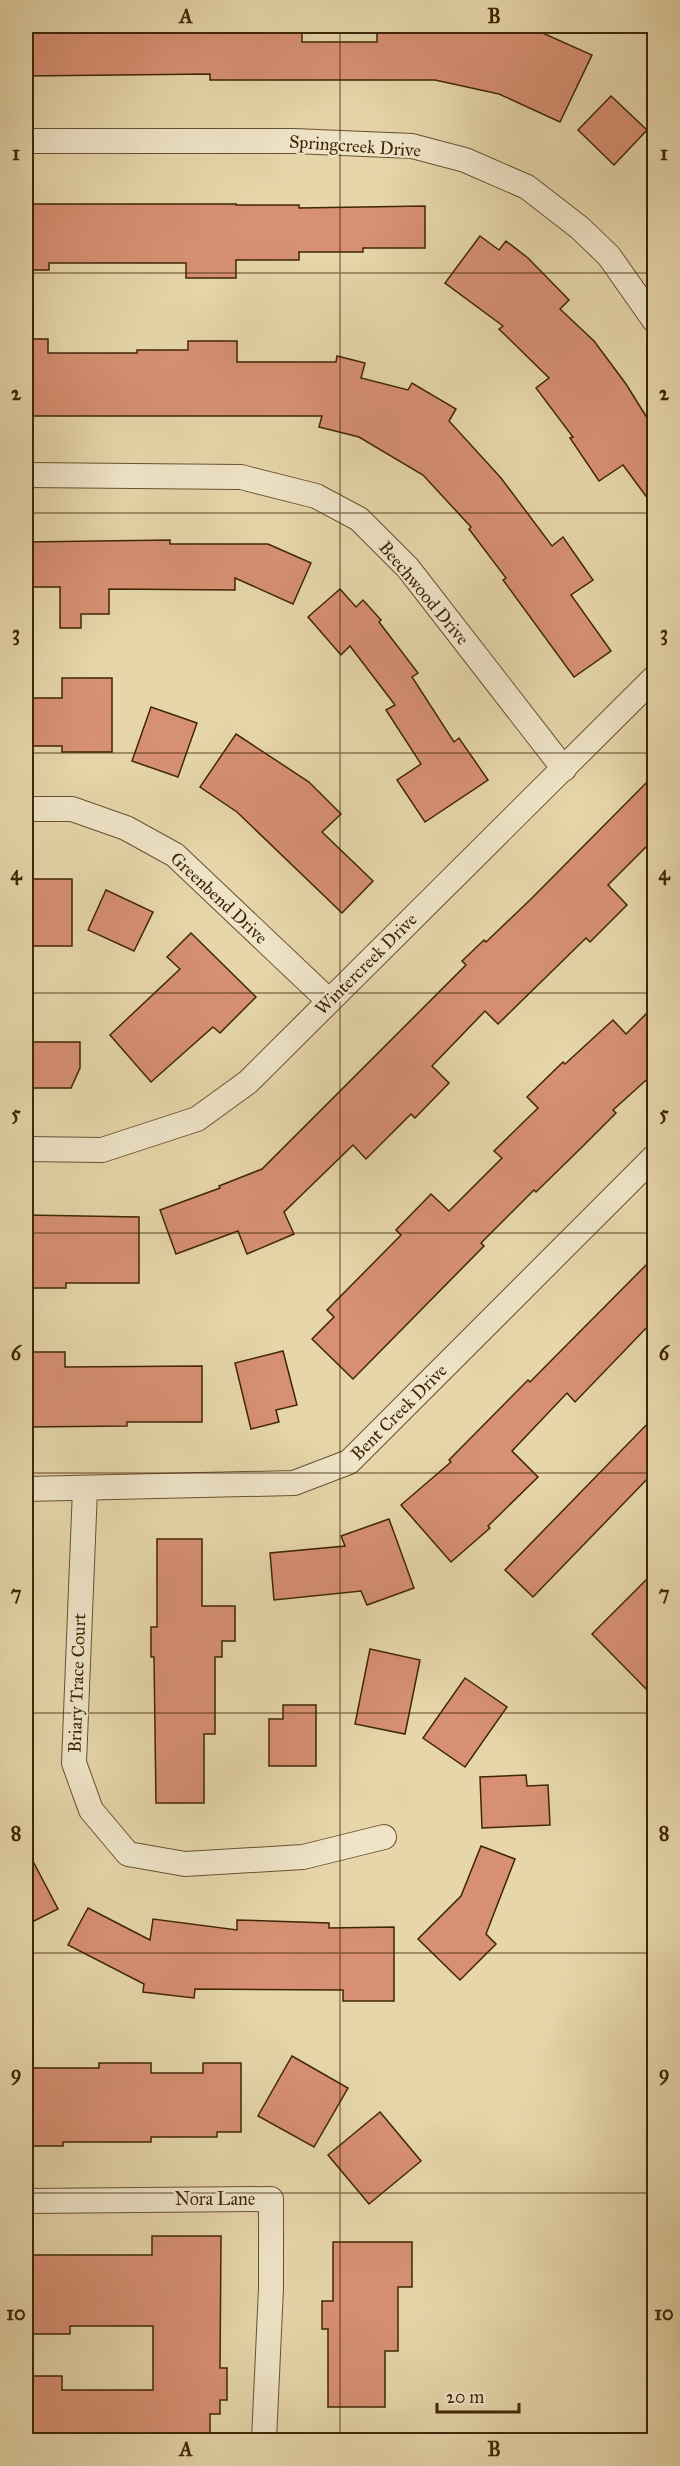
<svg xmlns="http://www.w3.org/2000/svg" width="680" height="2466" viewBox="0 0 680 2466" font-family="'IM FELL Great Primer',serif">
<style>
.building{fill:#d79073;stroke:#3f2607;stroke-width:1.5}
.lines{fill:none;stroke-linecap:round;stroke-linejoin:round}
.minor-casing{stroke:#695230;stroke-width:26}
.minor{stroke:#efe4c8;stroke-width:24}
.grid{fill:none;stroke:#3f2607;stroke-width:1.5;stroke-opacity:0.55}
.labels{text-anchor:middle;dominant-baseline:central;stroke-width:4.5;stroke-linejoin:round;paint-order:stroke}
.street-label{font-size:18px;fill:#3f2607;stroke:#efe4c8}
.neatline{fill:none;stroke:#3f2607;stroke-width:2}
.grid-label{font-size:20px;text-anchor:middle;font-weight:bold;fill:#3f2607}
</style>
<rect width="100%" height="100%" fill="#e6d6aa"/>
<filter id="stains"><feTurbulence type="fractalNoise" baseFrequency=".00333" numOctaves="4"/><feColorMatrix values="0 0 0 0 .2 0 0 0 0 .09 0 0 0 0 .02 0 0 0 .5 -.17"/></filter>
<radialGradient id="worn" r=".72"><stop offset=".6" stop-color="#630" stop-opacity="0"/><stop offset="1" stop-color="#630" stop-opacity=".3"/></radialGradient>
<!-- building -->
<g class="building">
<polygon points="26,26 114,26 114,31 189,31 189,26 302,26 302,42 377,42 377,26 527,26 592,55 560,122 499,94 435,80 210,80 210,74 26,76"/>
<polygon points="611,96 647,130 614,165 578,130"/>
<polygon points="26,204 236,204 236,205 299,205 299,208 425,206 425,248 363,248 363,252 299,252 299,260 236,260 236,278 186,278 186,263 49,263 49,270 26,270"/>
<polygon points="480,236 499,250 506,241 528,258 569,300 560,309 594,341 626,384 654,429 654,507 623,465 599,481 570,438 573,437 536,388 549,378 499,329 503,326 445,283"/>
<polygon points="26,339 48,339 48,353 137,353 137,350 188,350 188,341 237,341 237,362 336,362 337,356 365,363 361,378 408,390 412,383 456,409 449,421 501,478 552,546 563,537 593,580 571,595 611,651 574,677 503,580 506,578 469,529 471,527 423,475 359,437 319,427 322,416 26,416"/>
<polygon points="170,540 170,544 268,544 311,563 293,604 235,578 235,590 109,589 109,614 81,614 81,628 60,628 60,587 26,587 26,542"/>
<polygon points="340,589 356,607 363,600 381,620 379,622 418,673 412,677 454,742 459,738 488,780 425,822 397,780 421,764 386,710 395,705 350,646 341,655 308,617"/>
<polygon points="62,678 112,678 112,752 62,752 62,746 26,746 26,698 62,698"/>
<polygon points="151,707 197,723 178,777 132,761"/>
<polygon points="236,734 309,782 341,814 322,832 373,881 342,913 237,812 200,787"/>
<polygon points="654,775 654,839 608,885 627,905 590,942 586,938 498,1024 485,1011 432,1066 449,1083 415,1118 411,1114 366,1159 353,1145 284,1212 294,1234 247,1254 238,1231 176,1254 160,1210 220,1188 219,1186 262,1169 466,965 462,961 484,940 486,942 531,899"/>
<rect x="26" y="879" width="46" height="67"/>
<polygon points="106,890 153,912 134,951 88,930"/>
<polygon points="191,933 256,997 220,1033 213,1027 151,1082 110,1035 180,969 167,957"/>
<polygon points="654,1006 654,1073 613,1110 616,1113 580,1149 536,1192 534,1190 481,1243 484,1246 353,1379 312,1339 334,1317 327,1310 401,1235 396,1230 431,1194 449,1211 502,1158 494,1151 538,1108 527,1097 563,1062 565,1064 613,1020 626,1034"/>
<polygon points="29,1042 80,1042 80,1068 71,1088 29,1088"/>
<polygon points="26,1215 139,1217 139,1283 66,1283 66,1288 26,1288"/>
<polygon points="654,1257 654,1320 575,1402 567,1393 512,1451 538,1477 488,1526 490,1528 451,1562 401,1505 451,1462 449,1460 528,1380 530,1382"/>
<polygon points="283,1351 297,1405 276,1410 279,1422 251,1429 235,1363"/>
<polygon points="26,1352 65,1352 65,1367 202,1366 202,1422 127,1422 127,1426 26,1427"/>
<polygon points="654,1417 654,1472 533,1597 505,1570"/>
<polygon points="389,1519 414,1588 367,1605 361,1591 274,1600 270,1553 345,1546 341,1536"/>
<polygon points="157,1539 202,1539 202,1606 235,1606 235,1641 222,1641 222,1657 215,1657 215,1734 204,1734 204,1803 156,1803 154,1657 151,1657 151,1627 157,1627"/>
<polygon points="654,1572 654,1697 592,1634"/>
<polygon points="370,1649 420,1660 405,1734 355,1724"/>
<polygon points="465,1678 507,1707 465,1767 423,1738"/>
<polygon points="283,1705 316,1705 316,1766 269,1766 269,1719 283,1719"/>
<polygon points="526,1775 527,1786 548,1785 550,1825 482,1828 480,1777"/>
<polygon points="481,1846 515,1859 486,1934 496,1944 460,1980 418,1939 461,1896"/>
<polygon points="26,1848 58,1909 26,1925"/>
<polygon points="88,1908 150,1940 153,1919 237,1930 237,1920 329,1923 329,1928 394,1927 394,2001 343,2001 343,1990 195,1989 194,1998 143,1992 144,1984 68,1945"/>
<polygon points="292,2056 348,2088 314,2147 258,2116"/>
<polygon points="99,2063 151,2063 151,2073 203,2073 203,2063 241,2063 241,2132 217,2132 217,2137 151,2137 151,2142 63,2142 63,2146 26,2146 26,2068 99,2068"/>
<polygon points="380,2112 421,2161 369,2204 328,2155"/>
<polygon points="152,2236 221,2236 220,2368 227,2368 227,2400 220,2400 220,2414 210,2414 210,2440 26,2440 26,2388 32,2388 32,2376 62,2376 62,2390 153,2390 153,2326 70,2326 70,2334 26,2334 26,2255 152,2255"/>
<polygon points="333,2242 412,2242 412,2287 398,2287 398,2351 385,2351 385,2407 328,2407 328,2329 322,2329 322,2301 333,2301"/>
</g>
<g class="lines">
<!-- minor casing -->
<g class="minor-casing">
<g id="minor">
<polyline points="26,141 294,141 412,146 465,160 527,187 580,228 609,256 654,320"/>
<polyline points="26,475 241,477 316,496 359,519 408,568 564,769"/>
<polyline points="26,809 72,809 126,828 175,855 328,1000"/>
<polyline points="26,1149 102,1150 197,1119 248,1082 654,678"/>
<polyline points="26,1489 294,1483 349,1462 654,1157"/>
<polyline points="85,1489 74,1763 91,1810 128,1854 185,1864 303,1857 384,1837"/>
<polyline points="26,2201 271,2199 271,2288 264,2440"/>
</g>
</g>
<!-- minor -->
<use href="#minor" class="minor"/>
</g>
<!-- grid -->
<path class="grid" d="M340,26V2440M26,273H654M26,513H654M26,753H654M26,993H654M26,1233H654M26,1473H654M26,1713H654M26,1953H654M26,2193H654"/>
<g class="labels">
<!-- street labels -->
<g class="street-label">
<text transform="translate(355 146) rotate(4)">Springcreek Drive</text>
<text transform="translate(424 593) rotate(50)">Beechwood Drive</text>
<text transform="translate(219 898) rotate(43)">Greenbend Drive</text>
<text transform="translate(366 964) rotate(-45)">Wintercreek Drive</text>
<text transform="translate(399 1412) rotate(-45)">Bent Creek Drive</text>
<text transform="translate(77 1683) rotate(-88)">Briary Trace Court</text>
<text x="215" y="2199">Nora Lane</text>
</g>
</g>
<!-- margin -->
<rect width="680" height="2466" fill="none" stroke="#e6d6aa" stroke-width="66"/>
<!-- scale -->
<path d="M437 2403v9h82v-9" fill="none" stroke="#3f2607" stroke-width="3"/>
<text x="446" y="2403" font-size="18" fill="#3f2607" stroke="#efe4c8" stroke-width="4.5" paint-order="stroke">20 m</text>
<rect x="33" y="33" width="614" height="2400" class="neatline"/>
<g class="grid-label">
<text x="186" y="23">A</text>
<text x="494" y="23">B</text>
<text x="16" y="160">1</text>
<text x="664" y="160">1</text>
<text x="16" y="400">2</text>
<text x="664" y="400">2</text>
<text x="16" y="640">3</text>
<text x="664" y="640">3</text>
<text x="16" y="880">4</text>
<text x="664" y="880">4</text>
<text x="16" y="1120">5</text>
<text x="664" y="1120">5</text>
<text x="16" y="1360">6</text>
<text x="664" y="1360">6</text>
<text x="16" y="1600">7</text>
<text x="664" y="1600">7</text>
<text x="16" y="1840">8</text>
<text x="664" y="1840">8</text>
<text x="16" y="2080">9</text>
<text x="664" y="2080">9</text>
<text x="16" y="2320">10</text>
<text x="664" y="2320">10</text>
<text x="186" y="2456">A</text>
<text x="494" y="2456">B</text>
</g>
<rect width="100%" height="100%" filter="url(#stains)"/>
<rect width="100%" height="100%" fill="url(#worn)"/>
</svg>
